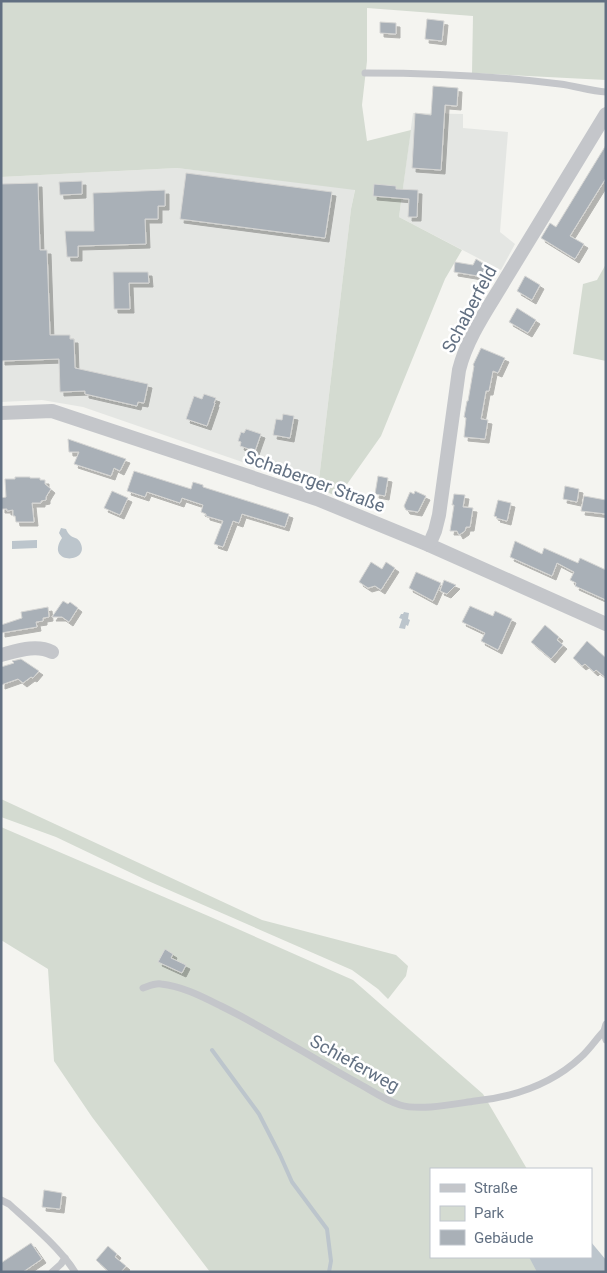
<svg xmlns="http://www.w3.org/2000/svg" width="607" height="1273" viewBox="0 0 607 1273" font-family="Roboto,sans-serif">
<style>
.built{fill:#e4e6e3}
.green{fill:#d4dbd1}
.water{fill:#bcc5cc}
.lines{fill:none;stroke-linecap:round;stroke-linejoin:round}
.stream{stroke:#bcc5cc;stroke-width:4}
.building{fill:#a9b0b7;stroke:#d5d5d3;filter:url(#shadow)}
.lane{stroke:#c4c6ca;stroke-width:7}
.street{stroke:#c4c6ca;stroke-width:14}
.labels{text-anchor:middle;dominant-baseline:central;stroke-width:5;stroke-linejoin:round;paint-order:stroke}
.street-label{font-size:18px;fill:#627082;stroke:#fff}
</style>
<defs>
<filter id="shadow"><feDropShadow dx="4" dy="4" stdDeviation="0" flood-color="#0004"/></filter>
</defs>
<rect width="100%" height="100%" fill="#f4f4f0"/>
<!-- built -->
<g class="built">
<polygon points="413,113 463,114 463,128 508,132 500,232 515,244 501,270 399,217"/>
<polygon points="177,168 355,189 351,209 318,488 83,407 42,400 1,402 1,177"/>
</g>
<!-- green -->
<g class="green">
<polygon points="1,1 606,1 606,80 472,73 473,16 367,8 367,61 362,105 367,141 411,130 399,217 462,250 445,279 381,436 338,497 318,488 351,209 355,190 177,168 1,177"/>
<polygon points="606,264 606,361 573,354 583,284 597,280"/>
<polygon points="1,799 262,920 396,955 408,966 406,976 388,999 378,989 352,970 146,880 56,837 1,817"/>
<polygon points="1,827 213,918 353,980 483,1094 527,1169 431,1169 431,1257 591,1257 606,1272 210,1272 92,1117 54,1061 48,969 1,940"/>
</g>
<!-- water -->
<g class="water">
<path d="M61,528L66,529C67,531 68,534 71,536C74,538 78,538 80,542C92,564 44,565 62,538L59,533Z"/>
<polygon points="37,540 37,548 12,549 12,541"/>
<polygon points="404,612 409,613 408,619 410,620 408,626 406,625 405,629 399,628 402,619 399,618 401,614 403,614"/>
<polygon points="591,1242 606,1260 606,1272 537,1272 529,1257 591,1257"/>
</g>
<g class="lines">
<!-- stream -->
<polyline class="stream" points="212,1050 259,1114 280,1155 292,1182 327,1229 331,1261 329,1272"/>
</g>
<!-- building -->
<g class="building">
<polygon points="427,19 444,21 442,41 425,39"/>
<polygon points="380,22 396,23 396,34 380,33"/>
<polygon points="433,86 458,88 457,106 445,105 441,170 412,168 415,113 431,115"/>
<polygon points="606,145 606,178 570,236 584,244 575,259 541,238 550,223 556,227"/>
<polygon points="186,173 332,192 325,238 180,219"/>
<polygon points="82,181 82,194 60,195 59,182"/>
<polygon points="38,183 40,250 47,250 50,335 70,335 70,339 74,339 75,368 148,384 144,403 138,402 137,406 85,394 85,391 60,392 59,359 1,361 1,184"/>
<polygon points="374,184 396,186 396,189 418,190 417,217 408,217 409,199 373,196"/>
<polygon points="165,190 165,206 158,206 158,219 145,219 146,244 78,246 78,257 67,257 65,231 94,231 93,193"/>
<polygon points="476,259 489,267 484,277 454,272 455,262 473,265"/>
<polygon points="113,272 148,272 149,283 129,283 130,309 114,309"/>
<polygon points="525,276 540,285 532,300 517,291"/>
<polygon points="517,308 536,320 528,333 509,322"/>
<polygon points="481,348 505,358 498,373 493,371 489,391 486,391 481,419 488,420 485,439 464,437 466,418 464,417 467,401 468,401 474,366 473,365"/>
<polygon points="204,394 216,398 214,403 215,403 207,426 186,419 194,396 202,399"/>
<polygon points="283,414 294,416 290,438 273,435 276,419 282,420"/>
<polygon points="246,429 261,434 255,451 240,446 241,442 238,441 241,432 244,433"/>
<polygon points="68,439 126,459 120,471 114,468 111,476 74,464 79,452 69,452"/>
<polygon points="134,471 191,489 193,482 203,485 203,487 289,514 285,527 242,514 239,523 233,521 223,547 214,544 223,521 206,516 206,514 201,512 203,505 182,498 180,503 147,492 145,497 127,491"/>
<polygon points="378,476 388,478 385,496 375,494"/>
<polygon points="15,477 30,477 30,478 40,478 40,480 45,480 45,484 51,489 49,492 46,497 46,500 41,501 41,503 32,503 34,522 16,522 15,516 13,516 13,510 7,511 7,509 1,509 1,498 6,497 5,479 15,479"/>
<polygon points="565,486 579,489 577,502 563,499"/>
<polygon points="112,491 128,498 120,515 104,508"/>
<polygon points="415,491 426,496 418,512 406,510 404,506 410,492 414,494"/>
<polygon points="454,494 465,495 463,507 473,508 470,527 466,527 465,531 459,535 457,531 450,531 454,505 452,505"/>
<polygon points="584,496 606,500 606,514 581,511"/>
<polygon points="498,500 511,503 507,521 496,518 497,517 494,516"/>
<polygon points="515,541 542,554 544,548 578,563 580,558 606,570 606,600 575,586 576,583 570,580 574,572 557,563 552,576 510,557"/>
<polygon points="371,562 382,569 386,562 395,568 381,590 375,586 368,588 359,582"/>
<polygon points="416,572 441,583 433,601 409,588"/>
<polygon points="444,580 456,585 447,594 440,591"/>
<polygon points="63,601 68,604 70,602 78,608 69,622 62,617 52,617"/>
<polygon points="470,606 493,616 495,611 512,619 498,650 481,641 485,633 462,622"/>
<polygon points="48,607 49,617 43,618 43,621 36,622 37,627 1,633 1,625 22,618 21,612"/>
<polygon points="545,625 559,637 557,640 563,645 551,659 531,642"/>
<polygon points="587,641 606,658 606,678 596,670 594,672 585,664 582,666 573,658"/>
<polygon points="21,659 39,671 33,678 31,677 23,683 18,679 1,685 1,667 14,663 12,661"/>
<polygon points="165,949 173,954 171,958 186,965 182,973 158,962"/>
<polygon points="44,1190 62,1193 60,1209 42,1207"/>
<polygon points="31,1243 42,1259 23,1272 1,1272 1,1263"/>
<polygon points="108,1246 117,1254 115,1257 126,1266 121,1272 109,1272 96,1260"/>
</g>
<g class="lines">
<!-- lane -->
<g class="lane">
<path d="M365,73C430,73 496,76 560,84C576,86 590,91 606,92"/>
<path d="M143,988C149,986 155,983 161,984C182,986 203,997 221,1006C270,1030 315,1060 363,1086C375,1093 387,1101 400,1105C420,1111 454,1104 475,1101C514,1097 552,1084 581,1057C590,1049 596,1039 604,1031"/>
<polyline points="606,1024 604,1031 606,1040"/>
<path d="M1,1200L9,1204C30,1223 60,1248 75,1272"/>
<polyline points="52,1272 61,1264 65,1258"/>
</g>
<!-- street -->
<g class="street">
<polyline points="1,413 52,411 317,499 429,545 606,624"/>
<path d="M429,545L435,531L439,515L459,370C467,337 489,307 506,278C539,223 573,169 606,114"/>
<path d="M1,655C17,651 36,644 52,652"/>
</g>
</g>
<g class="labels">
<!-- street labels -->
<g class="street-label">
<text transform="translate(469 309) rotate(-62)">Schaberfeld</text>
<text transform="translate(315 481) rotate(20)">Schaberger Straße</text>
<text transform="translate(355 1063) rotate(29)">Schieferweg</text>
</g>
</g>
<!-- border -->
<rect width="607" height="1273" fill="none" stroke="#627082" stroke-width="5"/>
<!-- legend -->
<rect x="430" y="1168" width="162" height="90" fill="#ffffff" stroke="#c0c6cd"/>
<rect x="440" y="1184" width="25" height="8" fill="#c4c6ca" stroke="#c0c6cd"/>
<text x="474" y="1193" font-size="15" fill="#627082">Straße</text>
<rect x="440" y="1206" width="25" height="15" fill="#d4dbd1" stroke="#c0c6cd"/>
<text x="474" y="1218" font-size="15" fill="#627082">Park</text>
<rect x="440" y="1230" width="25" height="15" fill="#a9b0b7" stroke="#c0c6cd"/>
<text x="474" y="1243" font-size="15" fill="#627082">Gebäude</text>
</svg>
